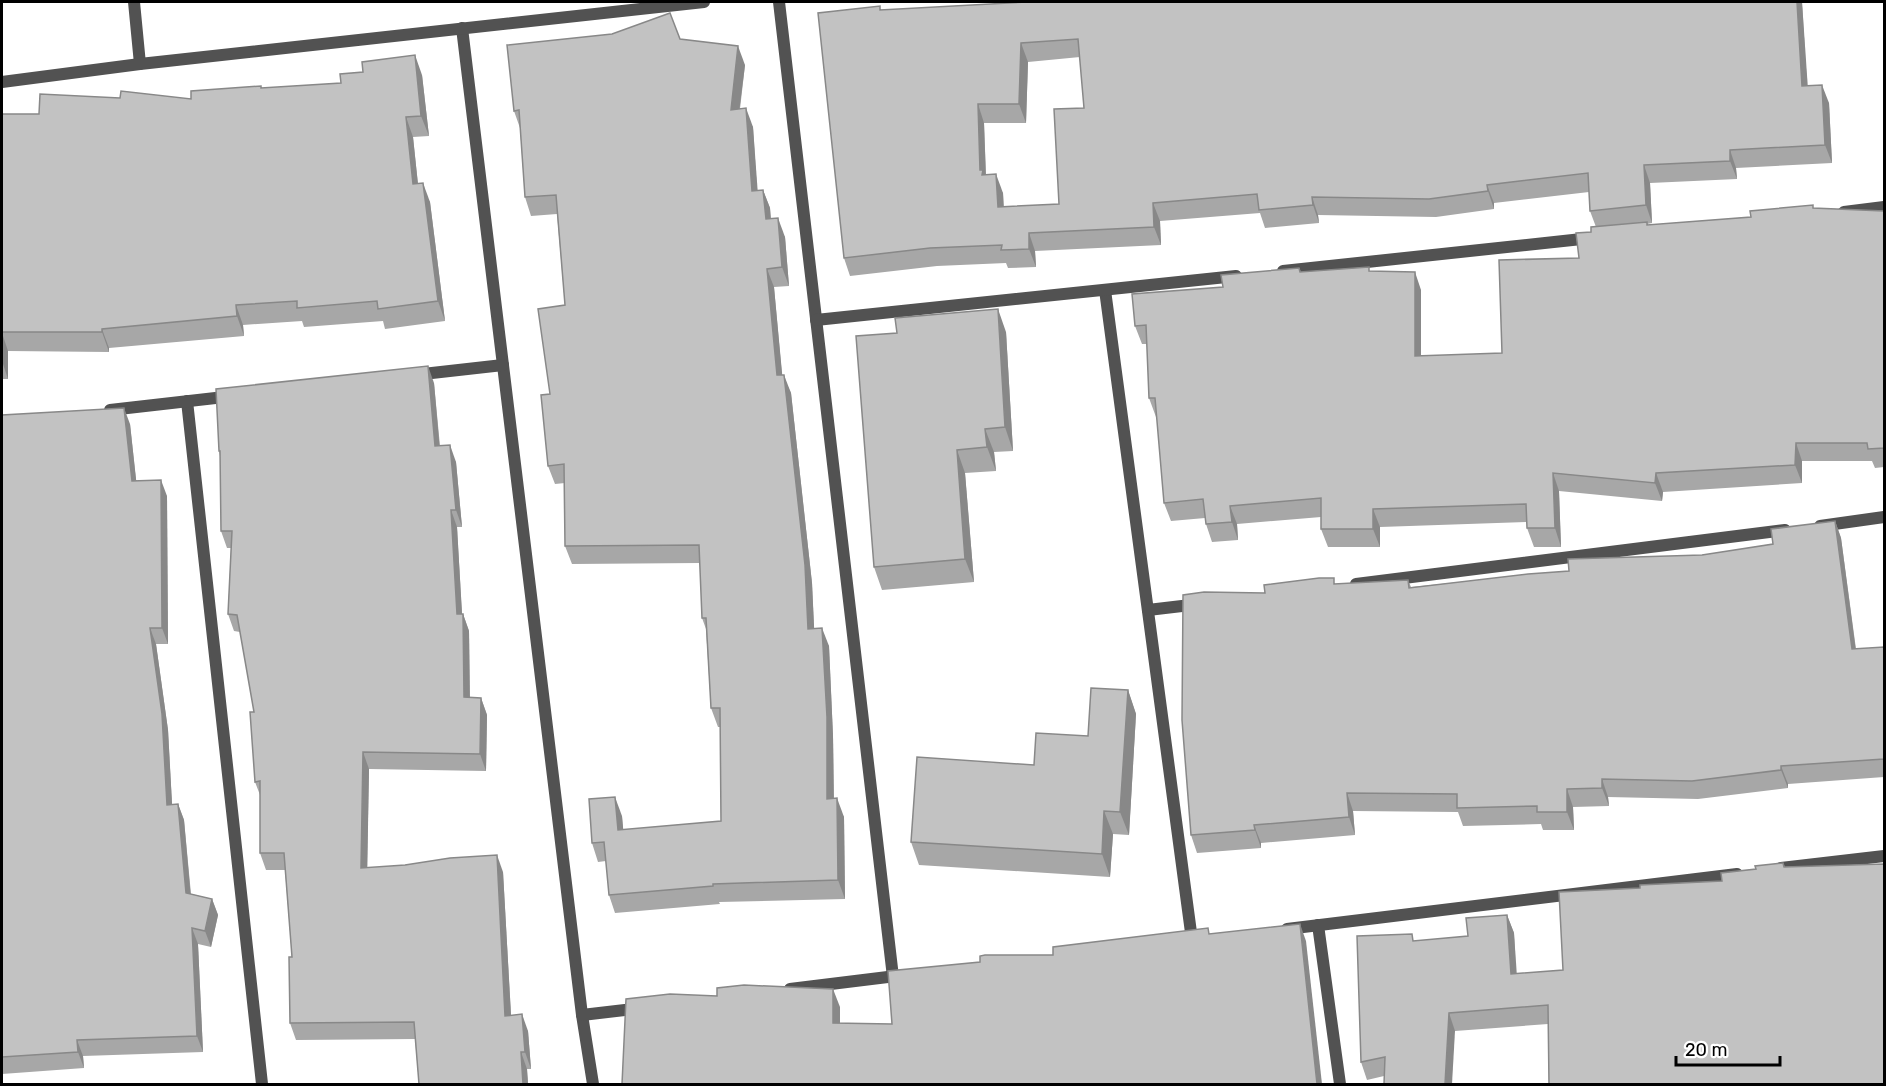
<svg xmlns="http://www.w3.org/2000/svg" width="1886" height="1086" viewBox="0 0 1886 1086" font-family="Rubik,sans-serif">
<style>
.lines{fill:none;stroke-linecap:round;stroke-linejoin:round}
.street{stroke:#525252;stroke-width:12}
.wall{fill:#a7a7a7;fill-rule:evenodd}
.shaded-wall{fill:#888}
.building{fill:#c2c2c2;stroke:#888;stroke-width:1.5;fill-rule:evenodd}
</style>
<rect width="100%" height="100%" fill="#fff"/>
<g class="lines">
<!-- street -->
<g class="street">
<polyline points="134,2 140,64"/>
<polyline points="779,2 893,977"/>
<polyline points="462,28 582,1015 593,1084"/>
<polyline points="2,82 140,64 704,2"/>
<polyline points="1844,212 1884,207"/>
<polyline points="1283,271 1591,238"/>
<polyline points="1105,290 1192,940"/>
<polyline points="816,320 1236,276"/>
<polyline points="414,375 503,365"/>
<polyline points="187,401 262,1084"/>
<polyline points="110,410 233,396"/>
<polyline points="1820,526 1884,517"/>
<polyline points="1356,584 1785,530"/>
<polyline points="1148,610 1199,604"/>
<polyline points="1781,868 1884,856"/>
<polyline points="1318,925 1340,1084"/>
<polyline points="1287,929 1737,874"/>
<polyline points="790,989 904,975"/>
<polyline points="582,1015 642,1008"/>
</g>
</g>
<!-- wall -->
<g class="wall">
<path d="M1027,2H1802L1807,86L1829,103L1832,163L1736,168L1737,179L1650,183L1652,223L1647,224L1648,225L1751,217L1814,208L1884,211V467L1875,468L1872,461H1802V483L1663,492L1662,501L1559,491L1561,547H1534L1527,528V522L1380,527V547H1328L1321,529V517L1237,524L1238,540L1212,542L1206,524L1205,518L1171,521L1164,503L1157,417H1156L1149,398L1147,344H1142L1135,326L1223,287L1299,268L1301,272L1370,271L1421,290V356L1502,353L1579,258L1591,232L1596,227L1590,211L1589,192L1494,203V209L1436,217L1318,215L1319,223L1265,228L1260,213L1160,221L1161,245L1035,251L1036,267L1008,268L1006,263L937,266L850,276L844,258L881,10ZM1080,57L1084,108L1059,204L1004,207L1003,193L986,175L984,123H1026L1028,62Z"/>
<polygon points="680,39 745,65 740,109 753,127 757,190 763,190 770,208 771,219 785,237 789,286 774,287 782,375 791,393 812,583 814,628 829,646 833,736 834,799 844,817 845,899 719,902 720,904 615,913 609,895 606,861 598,862 592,843 622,816 623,830 721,821 720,727 718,727 711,708 706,629 702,618 700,563 572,564 565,546 565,483 555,484 548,466 550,394 565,305 557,214 531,216 525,197 520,128 514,111"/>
<polygon points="422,75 429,136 413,137 418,184 430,202 445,321 385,329 383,321 304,327 302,321 243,325 244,336 109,348 109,352 8,351 8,379 2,379 2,114 39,114 120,98 191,99 262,88 341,83"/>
<polygon points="1006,332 1013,451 994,452 996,471 965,473 974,582 882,590 874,567"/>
<polygon points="434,383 440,446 456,462 462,527 457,527 462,614 463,614 469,631 470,698 481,698 487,715 486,771 369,769 367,868 503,872 511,1015 528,1031 531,1069 527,1069 528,1084 419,1084 415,1039 296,1040 290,1023 292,957 285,870 266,870 260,853 260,795 255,782 254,712 240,632 234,631 228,614 231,548 227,548 221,531 220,456 219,451"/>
<polygon points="2,415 130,424 136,480 167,496 168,644 156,644 168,730 172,805 178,804 184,820 191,894 212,899 218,915 211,947 198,944 203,1052 83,1056 84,1068 2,1074"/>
<polygon points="1835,521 1841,538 1856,649 1884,647 1884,777 1788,784 1788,788 1698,799 1608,797 1609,806 1573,807 1574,830 1543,830 1541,824 1463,826 1458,812 1353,811 1355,835 1261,843 1261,848 1197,853 1191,835 1265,593 1336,584 1408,580 1411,587 1569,571 1702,555 1773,544"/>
<polygon points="1128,690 1136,714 1129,835 1113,834 1110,877 919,865 911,842 1034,765 1088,736"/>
<polygon points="1783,863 1785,867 1884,864 1884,1084 1549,1084 1548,1024 1455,1031 1384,1076 1367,1080 1361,1062 1415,941 1468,936 1507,915 1514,933 1516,974 1563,970 1640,888 1722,881 1756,869"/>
</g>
<!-- shaded-wall -->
<g class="shaded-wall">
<polygon points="1797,2 1802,2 1809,104 1802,86"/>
<polygon points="1021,43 1028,62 1026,123 1019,104"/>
<polygon points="738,46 745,65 737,128 731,110"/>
<polygon points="415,55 422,75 429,136 421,116"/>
<polygon points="1822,85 1829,103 1832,163 1825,145"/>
<polygon points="978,104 984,123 986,181 980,170"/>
<polygon points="746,108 753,127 759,209 752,191"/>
<polygon points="406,117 413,137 420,204 413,184"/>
<polygon points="1730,150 1736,168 1737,179 1730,161"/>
<polygon points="1644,165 1650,183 1652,223 1646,205"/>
<polygon points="996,174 1003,193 1004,225 998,207"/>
<polygon points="423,183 430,202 445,321 438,301"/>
<polygon points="1487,185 1494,203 1494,209 1488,191"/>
<polygon points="763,190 770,208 772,238 766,219"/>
<polygon points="1312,197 1318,215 1319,223 1313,205"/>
<polygon points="1153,203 1160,221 1161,245 1154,227"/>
<polygon points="778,218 785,237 789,286 782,267"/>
<polygon points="1029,233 1035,251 1036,267 1029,249"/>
<polygon points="767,269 774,287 784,394 777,375"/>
<polygon points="1415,272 1421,290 1421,375 1415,356"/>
<polygon points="236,305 243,325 244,336 237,316"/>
<polygon points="998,309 1006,332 1013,451 1005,427"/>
<polygon points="102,329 109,348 109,352 102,332"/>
<polygon points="2,333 8,351 8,379 2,361"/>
<polygon points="428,366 434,383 441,463 435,446"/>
<polygon points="784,375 791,393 812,583 815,647 808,629"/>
<polygon points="124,408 130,424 138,497 132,481"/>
<polygon points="985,429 994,452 996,471 987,447"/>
<polygon points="1796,443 1802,461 1802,483 1795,465"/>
<polygon points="450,445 456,462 462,527 456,510"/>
<polygon points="957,450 965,473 974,582 965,559"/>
<polygon points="1553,473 1559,491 1561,547 1555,528"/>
<polygon points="1656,473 1663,492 1662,501 1655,483"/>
<polygon points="161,480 167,496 168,644 162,628"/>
<polygon points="1230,506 1237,524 1238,540 1232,522"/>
<polygon points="1373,509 1380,527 1380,547 1373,529"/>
<polygon points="451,510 457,527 463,631 457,614"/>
<polygon points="1835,521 1841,538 1858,667 1852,649"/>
<polygon points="463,614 469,631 470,714 464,697"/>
<polygon points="150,628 156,644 168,730 173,821 167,805"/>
<polygon points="822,628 829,646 833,736 834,817 827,799"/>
<polygon points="1128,690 1136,714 1129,835 1120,812"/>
<polygon points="481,698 487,715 486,771 480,754"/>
<polygon points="363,752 369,769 367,885 361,868"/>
<polygon points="1781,766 1788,784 1788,788 1781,770"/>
<polygon points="1602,779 1608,797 1609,806 1602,788"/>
<polygon points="1567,789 1573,807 1574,830 1567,812"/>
<polygon points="1347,793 1353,811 1355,835 1349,817"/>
<polygon points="615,797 622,816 625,849 618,830"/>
<polygon points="837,798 844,817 845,899 838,880"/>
<polygon points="178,804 184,820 192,910 186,893"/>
<polygon points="1104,811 1113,834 1110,877 1102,854"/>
<polygon points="1254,825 1261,843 1261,848 1255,830"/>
<polygon points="497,855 503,872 512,1033 505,1016"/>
<polygon points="212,899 218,915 211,947 205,931"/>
<polygon points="1507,915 1514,933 1518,992 1511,974"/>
<polygon points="1300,924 1306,941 1322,1084 1317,1084"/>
<polygon points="192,928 198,944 203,1052 197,1036"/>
<polygon points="833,989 840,1007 840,1041 833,1023"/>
<polygon points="1449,1013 1455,1031 1452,1084 1445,1084"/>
<polygon points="522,1014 528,1031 531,1069 525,1052"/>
<polygon points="77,1040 83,1056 84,1068 78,1052"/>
<polygon points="521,1052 527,1069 528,1084 523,1084"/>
</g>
<!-- building -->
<g class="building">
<path d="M1027,2H1797L1802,86L1822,85L1825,145L1730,150V161L1644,165L1646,205L1590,211L1588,173L1487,185L1488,191L1429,199L1312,197L1313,205L1259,210L1257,194L1153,203L1154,227L1029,233V249L1001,250L1002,245L930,248L844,258L818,13L880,6V10ZM1078,39L1084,108L1054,109L1059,204L998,207L996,174L982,175L983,170H980L978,104H1019L1021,43Z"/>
<polygon points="670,13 680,39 738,46 731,110 746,108 752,191 763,190 766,219 778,218 782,267 767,269 777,375 784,375 805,565 808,629 822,628 827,717 827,799 837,798 838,880 713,884 713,886 609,895 604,842 592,843 589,799 615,797 618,830 721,821 720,708 711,708 706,618 702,618 699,545 565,546 564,464 548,466 541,395 550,394 538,309 565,305 556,195 525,197 519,110 514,111 507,45 612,34"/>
<polygon points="415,55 421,116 406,117 413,184 423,183 438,301 378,309 377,301 297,308 297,301 236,305 237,316 102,329 102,332 2,332 2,114 39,114 40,94 120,98 121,91 191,99 191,91 261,86 261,88 341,83 340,74 363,72 362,62"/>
<polygon points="1813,205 1813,208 1884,211 1884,448 1868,449 1867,443 1796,443 1795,465 1656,473 1655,483 1553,473 1555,528 1527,528 1526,504 1373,509 1373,529 1321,529 1321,498 1230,506 1232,522 1206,524 1203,499 1164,503 1155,398 1149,398 1146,325 1135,326 1132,294 1223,287 1221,275 1299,268 1300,272 1369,267 1369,271 1415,272 1415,356 1502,353 1499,260 1579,258 1576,233 1591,232 1591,227 1647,222 1647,225 1751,217 1750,211"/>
<polygon points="998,309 1005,427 985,429 987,447 957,450 965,559 874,567 856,336 897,333 895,318"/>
<polygon points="428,366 435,446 450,445 456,510 451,510 457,614 463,614 464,697 481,698 480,754 363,752 361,868 405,865 450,858 497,855 505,1016 522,1014 525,1052 521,1052 523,1084 419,1084 414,1022 290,1023 289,957 292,957 284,853 260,853 260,781 255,782 250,712 254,712 237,615 228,614 232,531 221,531 220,451 219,451 216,389"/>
<polygon points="124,408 132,481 161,480 162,628 150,628 162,714 167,805 178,804 186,893 212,899 205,931 192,928 197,1036 77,1040 78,1052 2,1057 2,415"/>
<polygon points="1835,521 1852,649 1884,647 1884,759 1781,766 1781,770 1692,781 1602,779 1602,788 1567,789 1567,812 1537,812 1537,806 1457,808 1457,794 1347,793 1349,817 1254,825 1255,830 1191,835 1182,720 1183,595 1204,592 1265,593 1264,585 1319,578 1334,578 1334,584 1408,580 1409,588 1528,574 1569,571 1568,559 1702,555 1773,544 1771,529"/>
<polygon points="1091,688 1128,690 1120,812 1104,811 1102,854 911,842 917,757 1034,765 1036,733 1088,736"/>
<polygon points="1783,863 1784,867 1884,864 1884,1084 1549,1084 1548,1005 1449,1013 1445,1084 1384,1084 1385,1057 1361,1062 1357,936 1412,934 1413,941 1468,936 1466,918 1507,915 1511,974 1563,970 1559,892 1640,888 1640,885 1722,881 1721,873 1756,869 1755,866"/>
<polygon points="1300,924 1317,1084 622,1084 626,999 670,994 717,996 717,988 744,985 833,989 833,1023 892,1024 888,971 980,962 980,956 985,955 1053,955 1053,947 1208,928 1209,934"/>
</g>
<!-- border -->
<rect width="1886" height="1086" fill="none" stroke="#000000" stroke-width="6"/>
<!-- scale -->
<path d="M1676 1056v9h104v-9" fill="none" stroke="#000000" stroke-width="3"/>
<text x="1685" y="1056" font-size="18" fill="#000000" stroke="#ffffff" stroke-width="4.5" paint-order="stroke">20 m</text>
</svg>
